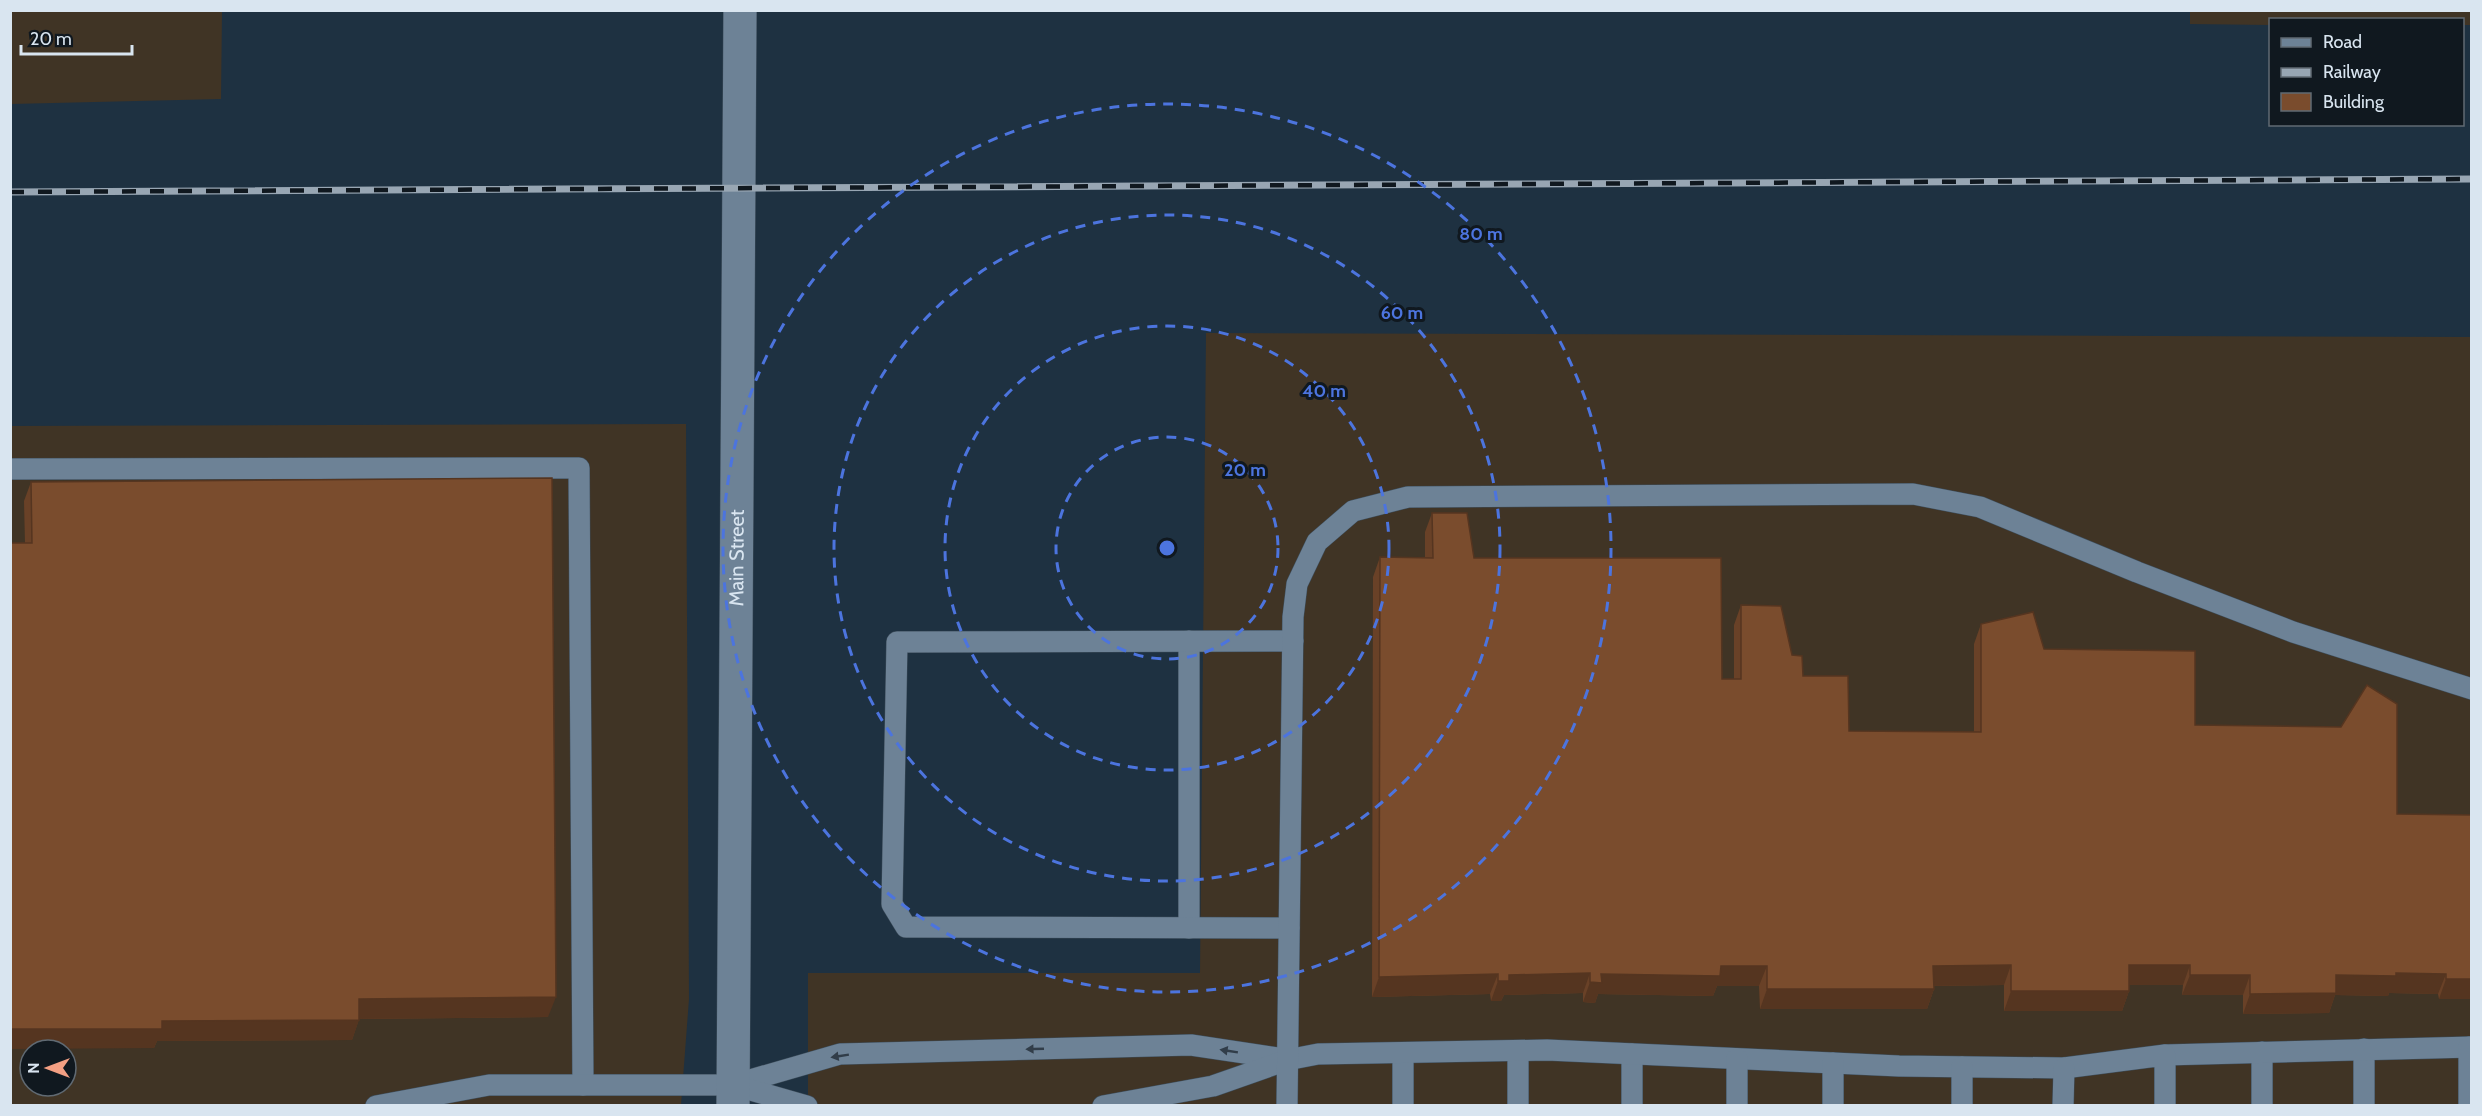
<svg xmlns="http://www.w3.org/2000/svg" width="2482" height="1116" viewBox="0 0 2482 1116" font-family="Cabin,sans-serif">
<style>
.commercial{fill:#403425;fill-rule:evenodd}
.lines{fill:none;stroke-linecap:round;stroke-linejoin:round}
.service-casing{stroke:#3d4d5b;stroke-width:22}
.tertiary-casing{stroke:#3d4d5b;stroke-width:34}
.service{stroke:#6d8296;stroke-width:21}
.tertiary{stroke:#6d8296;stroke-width:33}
.rail-casing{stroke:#98a6b3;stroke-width:7}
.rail{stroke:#10181f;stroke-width:4.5;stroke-dasharray:14;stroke-linecap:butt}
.wall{fill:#694127}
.shaded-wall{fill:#553520}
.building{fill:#7a4c2d;stroke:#553520;stroke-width:1.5}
.oneway{fill:#313d49}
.ring{fill:none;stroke:#4c74de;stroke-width:3;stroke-dasharray:10 8}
.labels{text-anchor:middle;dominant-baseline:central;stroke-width:6;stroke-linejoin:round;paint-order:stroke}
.street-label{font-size:20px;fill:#d9e5f0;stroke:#10181f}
.centre{fill:#4c74de;stroke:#10181f;stroke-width:3}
.ring-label{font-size:18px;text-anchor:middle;font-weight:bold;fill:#4c74de;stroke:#10181f;stroke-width:6;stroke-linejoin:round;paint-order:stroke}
</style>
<rect width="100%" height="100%" fill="#1e3141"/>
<!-- commercial -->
<g class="commercial">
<polygon points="10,11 222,11 221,99 11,104"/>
<polygon points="2190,11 2471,11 2471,25 2463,25 2462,20 2270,20 2270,25 2190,24"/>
<polygon points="1206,333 2471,337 2471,1105 808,1105 808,973 1200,973"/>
<path d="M686,424L689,999L681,1105H11L10,426ZM30,1050H66V1086H30Z"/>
</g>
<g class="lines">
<!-- service casing -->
<g class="service-casing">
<g id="service">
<polyline points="10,469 579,468 583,1085"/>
<polyline points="1189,928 1189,641"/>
<polyline points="1289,928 906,927 892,904 897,642 1293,641"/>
<polyline points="2364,1049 2364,1106"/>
<polyline points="1518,1051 1518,1106"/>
<polyline points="2262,1052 2262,1106"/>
<polyline points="1403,1053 1403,1106"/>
<polyline points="1632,1054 1632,1106"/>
<polyline points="2165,1055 2472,1047"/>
<polyline points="733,1085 840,1054 1191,1045 1285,1059"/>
<polyline points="376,1106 489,1085 733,1085 807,1106"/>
<polyline points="1103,1106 1213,1086 1287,1060 1318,1054 1547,1050 1899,1066 2064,1068 2165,1055 2165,1106"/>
<polyline points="1287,1106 1293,617 1297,584 1317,542 1353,511 1408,497 1913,494 1980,507 2137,572 2293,632 2472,689"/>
<polyline points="1737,1106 1737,1059"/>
<polyline points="1833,1106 1833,1063"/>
<polyline points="1962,1106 1962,1067"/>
<polyline points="2063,1106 2064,1068"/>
<polyline points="2469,1106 2469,1047"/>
</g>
</g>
<!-- tertiary casing -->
<g class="tertiary-casing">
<g id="tertiary">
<path id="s1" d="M733,1106L740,10"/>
</g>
</g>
<!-- service -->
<use href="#service" class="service"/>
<!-- tertiary -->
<use href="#tertiary" class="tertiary"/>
<!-- rail casing -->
<g class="rail-casing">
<polyline id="rail" points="10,192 2472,179"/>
</g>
<!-- rail -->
<use href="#rail" class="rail"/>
</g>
<!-- wall -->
<g class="wall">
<polygon points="31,482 548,1017 359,1019 352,1040 157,1041 154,1048 25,543 24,501"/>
<polygon points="1432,513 1474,558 1722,679 1734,679 1734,625 1741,605 1792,655 1803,676 1849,731 1974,732 1974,644 1981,624 2044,649 2195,725 2397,814 2472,999 2439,999 2438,994 2389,993 2388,996 2335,995 2329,1013 2243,1014 2243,995 2182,995 2183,985 2129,985 2129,991 2122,1011 2004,1011 2004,985 1934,986 1934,989 1927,1009 1760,1009 1759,986 1717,986 1713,996 1598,994 1595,1003 1583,1002 1583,993 1504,995 1501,1001 1491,1001 1490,994 1372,997 1373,577 1380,557 1425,557 1425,532"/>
</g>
<!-- shaded-wall -->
<g class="shaded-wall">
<polygon points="2011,965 2004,985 1926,986 1933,966"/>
<polygon points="2129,965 2190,965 2183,985 2122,985"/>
<polygon points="1721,966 1767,966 1759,986 1717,986 1713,996 1598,994 1595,1003 1583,1002 1590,982 1601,974"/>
<polygon points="1590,973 1583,993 1504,995 1501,1001 1491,1001 1498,981 1509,975"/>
<polygon points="2396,973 2446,974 2438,994 2389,993 2388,996 2335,995 2329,1013 2243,1014 2250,994 2336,975"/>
<polygon points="1498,974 1490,994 1372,997 1379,977"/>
<polygon points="2190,975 2250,975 2243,995 2182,995"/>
<polygon points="2446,979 2472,979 2472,999 2439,999"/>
<polygon points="1767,989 1934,989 1927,1009 1760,1009"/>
<polygon points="2011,991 2129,991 2122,1011 2004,1011"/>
<polygon points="556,997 548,1017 352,1019 359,999"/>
<polygon points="359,1020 352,1040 157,1041 154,1048 10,1049 10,1029 162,1021"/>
</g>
<!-- building -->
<g class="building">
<polygon points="552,478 556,997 359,999 359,1020 162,1021 162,1029 10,1029 10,543 32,543 31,482"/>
<polygon points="1432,513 1467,513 1474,558 1721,558 1722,679 1741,679 1741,605 1781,606 1792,655 1802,656 1803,676 1848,676 1849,731 1981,732 1981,624 2033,612 2044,649 2195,651 2195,725 2341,727 2367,685 2397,704 2397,814 2472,815 2472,979 2446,979 2446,974 2396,973 2396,976 2336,975 2336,993 2250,994 2250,975 2190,975 2190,965 2129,965 2129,991 2011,991 2011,965 1933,966 1934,989 1767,989 1767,966 1721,966 1720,976 1601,974 1602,983 1590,982 1590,973 1509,975 1509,981 1498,981 1498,974 1379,977 1380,557 1433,558"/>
</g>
<!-- one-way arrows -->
<defs><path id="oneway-solid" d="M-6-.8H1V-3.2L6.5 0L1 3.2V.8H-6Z" transform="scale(1.5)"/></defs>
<g class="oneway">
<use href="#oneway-solid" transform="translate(1035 1049) rotate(178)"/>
<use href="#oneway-solid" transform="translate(1229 1051) rotate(-171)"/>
<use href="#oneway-solid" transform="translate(840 1056) rotate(171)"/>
</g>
<!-- distance rings -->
<g class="ring">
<circle cx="1167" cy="548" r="111"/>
<circle cx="1167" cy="548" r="222"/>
<circle cx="1167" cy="548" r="333"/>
<circle cx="1167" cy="548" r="444"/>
</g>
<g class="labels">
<!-- street labels -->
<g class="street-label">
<text stroke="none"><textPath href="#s1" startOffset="548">Main Street</textPath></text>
</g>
</g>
<circle cx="1167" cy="548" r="9" class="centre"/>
<g class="ring-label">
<text x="1481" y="240">80 m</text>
<text x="1402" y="319">60 m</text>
<text x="1324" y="397">40 m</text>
<text x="1245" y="476">20 m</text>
</g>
<!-- border -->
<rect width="2482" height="1116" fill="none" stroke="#d9e5f0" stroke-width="24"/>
<!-- legend -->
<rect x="2269" y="18" width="195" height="108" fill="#10181f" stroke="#606a73" stroke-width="1.5"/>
<rect x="2281" y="38" width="30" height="9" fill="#6d8296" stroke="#606a73" stroke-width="1.5"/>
<text x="2323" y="48" font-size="18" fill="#d9e5f0">Road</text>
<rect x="2281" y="68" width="30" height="9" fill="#98a6b3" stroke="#606a73" stroke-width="1.5"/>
<text x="2323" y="78" font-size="18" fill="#d9e5f0">Railway</text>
<rect x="2281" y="93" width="30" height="18" fill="#7a4c2d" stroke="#606a73" stroke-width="1.5"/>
<text x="2323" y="108" font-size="18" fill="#d9e5f0">Building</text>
<!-- north arrow -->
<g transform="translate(48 1068) rotate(270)"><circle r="28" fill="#10181f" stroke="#606a73" stroke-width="1.5"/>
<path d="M0-4.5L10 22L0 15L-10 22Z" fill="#f39f83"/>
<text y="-9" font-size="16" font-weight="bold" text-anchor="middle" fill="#d9e5f0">N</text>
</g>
<!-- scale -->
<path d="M21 45v9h111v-9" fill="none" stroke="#d9e5f0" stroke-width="3"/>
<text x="30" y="45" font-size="18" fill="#d9e5f0" stroke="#10181f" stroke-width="4.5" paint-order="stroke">20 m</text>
</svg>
